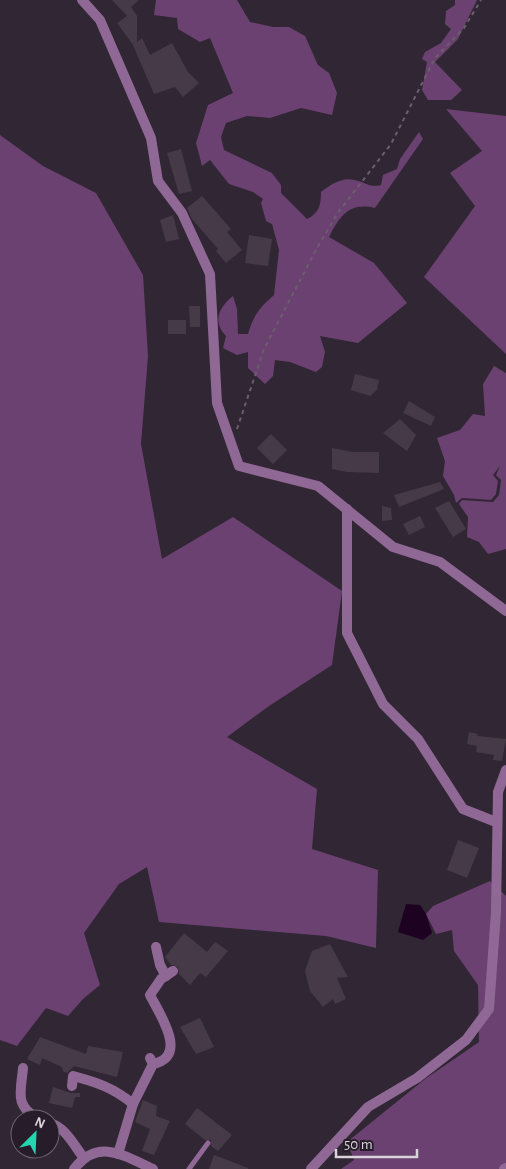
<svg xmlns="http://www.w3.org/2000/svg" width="506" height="1169" viewBox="0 0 506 1169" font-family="'Alegreya Sans',sans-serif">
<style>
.green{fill:#6b4171}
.water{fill:#1d0221}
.building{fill:#473a48}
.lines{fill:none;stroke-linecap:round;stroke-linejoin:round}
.path{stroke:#6a606b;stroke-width:2;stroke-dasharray:4 4;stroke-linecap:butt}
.service{stroke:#906895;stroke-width:5}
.minor{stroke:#906895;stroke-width:10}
</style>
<rect width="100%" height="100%" fill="#312633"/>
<!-- green -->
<g class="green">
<path d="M156,0H237L250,22L273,27H289L305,36L318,65L329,73L337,93L332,115L301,108L270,118L247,116L226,123L221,137L224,150L272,173L281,185V193L307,219C319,213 321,205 321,192C330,185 342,177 354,180C366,182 369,188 381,185L383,175L397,169L400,159L419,132L423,139L375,208C349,202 340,216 329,237L374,263L407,303L358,343L320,336L325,352L322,367L316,372L290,362L275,360L273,376L265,384L248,368V352L237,355L223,348L226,336C212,322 219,307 233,296L237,309L238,334H248C253,316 260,307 274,295L279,250L272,224L266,221L261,203L263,199L253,192L229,184L210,160L202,166L196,143L208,105L233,93L210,38L200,42L178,29L177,18L154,15Z"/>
<polygon points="455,0 477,0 458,39 435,62 462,90 451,100 428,100 422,90 427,62 422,59 425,52 441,43 451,29 445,24 446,11 455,5"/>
<polygon points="446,109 506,116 506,354 424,277 475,206 450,173 482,151"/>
<polygon points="0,135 43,166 96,193 143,275 148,356 141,444 162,559 233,517 342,591 332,665 269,706 227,737 317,789 312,849 378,870 376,948 326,936 159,922 147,867 119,884 84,933 100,985 83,999 68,1016 46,1008 17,1046 0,1040"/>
<polygon points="494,366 506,373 506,549 488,554 479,542 467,537 468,517 459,504 462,500 493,502 499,495 501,480 496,475 500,466 493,475 498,481 496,494 491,500 462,498 456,503 454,495 443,476 445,461 437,438 460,430 473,414 485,416 483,384"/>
<polygon points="490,881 506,896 506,1169 341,1169 354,1160 347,1142 425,1079 479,1042 478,985 454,951 452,930 436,934 426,914 433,906"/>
</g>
<!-- water -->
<polygon class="water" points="406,904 420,905 426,914 432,933 423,940 398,932"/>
<!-- building -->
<g class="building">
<polygon points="112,0 139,0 131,7 137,16 137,42 142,38 150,55 172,43 188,72 199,83 183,97 175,87 154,94 133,45 117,23 127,16"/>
<polygon points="181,149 192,191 179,194 167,153"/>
<polygon points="202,196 231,229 227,232 242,250 226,263 216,251 218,249 192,219 187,208"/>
<polygon points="173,215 179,239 166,242 160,220"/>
<polygon points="249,235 272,239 268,266 245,263"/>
<polygon points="189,306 200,306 200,327 190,327"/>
<rect x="168" y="320" width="18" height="14"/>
<polygon points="355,374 379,380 377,390 370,396 351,390"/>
<polygon points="409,401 435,417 431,426 403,413"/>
<polygon points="400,419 416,435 407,451 383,433"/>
<polygon points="271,434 287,450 273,464 257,448"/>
<polygon points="332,448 353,452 379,452 379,473 347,472 332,469"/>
<polygon points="440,482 444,489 399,507 394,495"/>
<polygon points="449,501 466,529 453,537 435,508"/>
<polygon points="382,506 391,508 392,520 382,521"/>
<polygon points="420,516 425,527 409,535 403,524"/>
<polygon points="469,732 478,734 477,736 506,739 502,761 493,760 494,755 476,752 477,746 467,744"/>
<polygon points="458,840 479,848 467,878 447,870"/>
<polygon points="184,933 207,952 215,942 228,951 206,977 200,973 190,985 179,974 178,967 171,965 165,957"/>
<polygon points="330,944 348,977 337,978 346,999 335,1004 333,999 323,1007 310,991 305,971 312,951"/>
<polygon points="200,1018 214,1047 196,1054 180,1027"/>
<polygon points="40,1037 86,1054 88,1046 123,1052 117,1077 74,1066 67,1073 63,1071 62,1067 42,1058 40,1065 27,1059"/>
<polygon points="53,1087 71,1093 80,1093 80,1097 75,1097 72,1108 49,1103"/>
<polygon points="143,1100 157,1106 156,1116 170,1121 154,1155 142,1151 150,1129 135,1122"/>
<polygon points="197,1108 232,1135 218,1151 211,1146 211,1140 205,1140 185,1124"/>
<polygon points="214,1155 248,1168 248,1169 209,1169"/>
</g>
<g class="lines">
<!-- path -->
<polyline class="path" points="237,429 264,349 317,248 337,214 391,144 435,58 464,28 481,0"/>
<!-- service -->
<polyline class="service" points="189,1169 208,1143"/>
<!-- minor -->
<g class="minor">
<polyline points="82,0 100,20 151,138 158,181 182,213 210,274 217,403 239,466 318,486 393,547 440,562 506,611"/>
<polyline points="347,509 347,633 383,704 418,739 463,809 496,822"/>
<polyline points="156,947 160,965 166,976"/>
<path d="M153,1064C189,1056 160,1015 150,995L161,979L173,971"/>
<path d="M23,1068C21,1092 14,1105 38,1119"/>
<path d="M72,1086L73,1076C96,1082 114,1088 133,1104L118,1154"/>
<polyline points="133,1104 153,1064 150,1058"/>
<path d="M50,1123C65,1127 74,1145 83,1157"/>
<path d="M74,1169C98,1138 123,1155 153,1169"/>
<polyline points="311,1169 368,1107 417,1078 466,1040 489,1009 496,912 498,792 506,770"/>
<polyline points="504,1169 506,1168"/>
</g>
</g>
<!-- north arrow -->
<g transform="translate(35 1134) rotate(24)"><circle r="24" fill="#271c29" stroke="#6f6570"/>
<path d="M0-4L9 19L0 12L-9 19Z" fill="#25d5ae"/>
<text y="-8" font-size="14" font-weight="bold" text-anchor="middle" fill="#dad3db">N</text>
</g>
<!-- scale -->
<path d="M336 1149v8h81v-8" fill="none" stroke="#dad3db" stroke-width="2.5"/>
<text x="344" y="1149" font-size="15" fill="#dad3db" stroke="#271c29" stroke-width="4" paint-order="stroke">50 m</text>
</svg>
